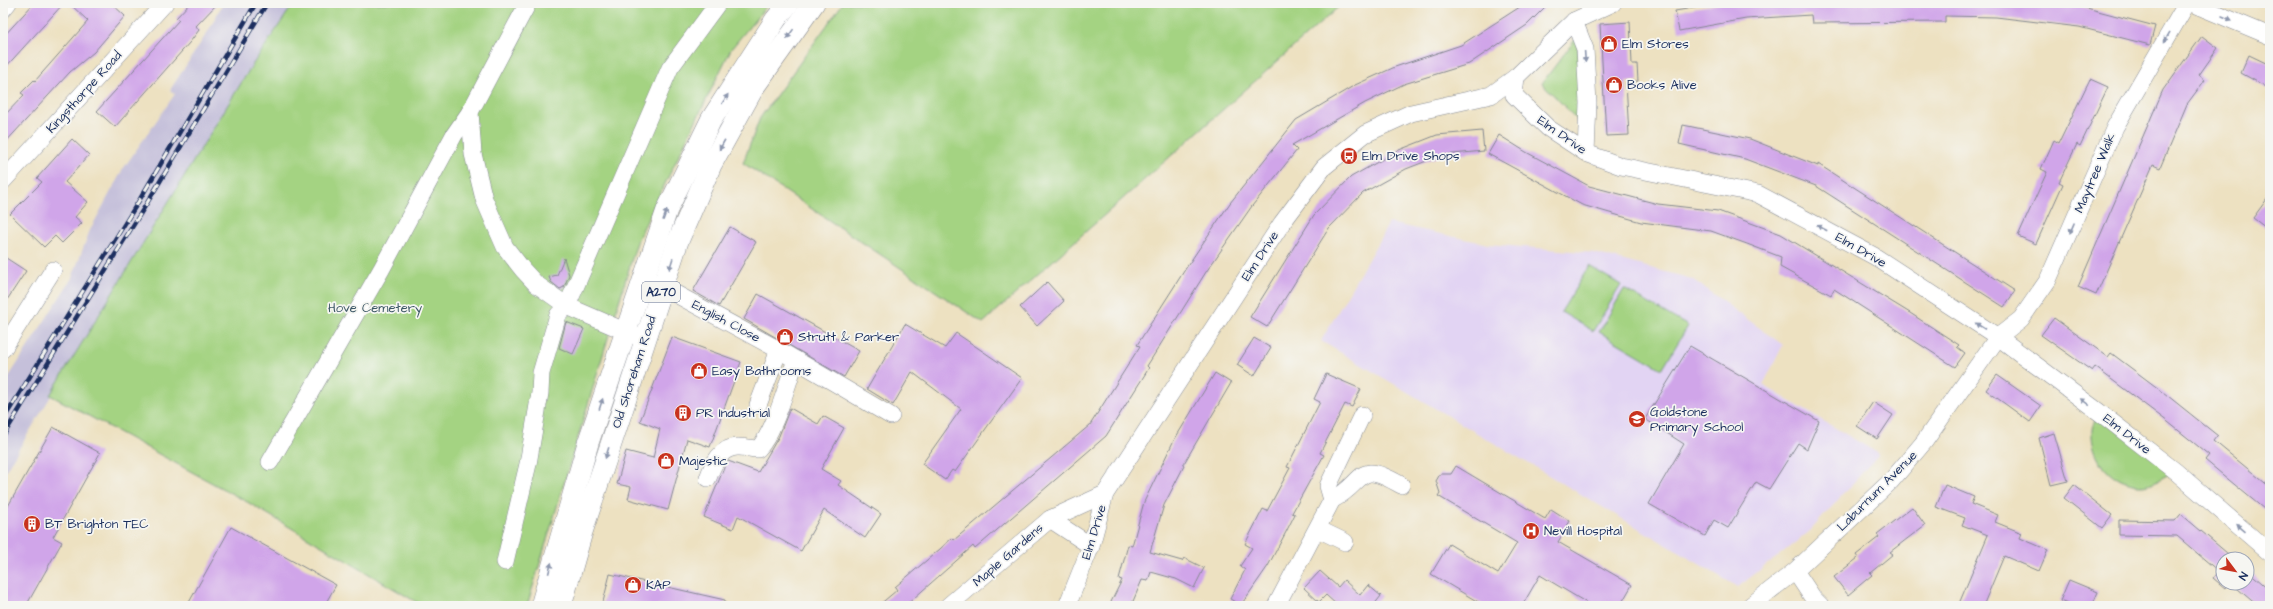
<svg xmlns="http://www.w3.org/2000/svg" width="2273" height="609" viewBox="0 0 2273 609" font-family="'Architects Daughter',sans-serif">
<style>
.built{fill:#e2d4f3}
.industrial{fill:#c5c0da}
.green{fill:#a4d382;stroke:#608170}
.building{fill:#d0a5e9}
.lines{fill:none;stroke-linecap:round;stroke-linejoin:round}
.minor-casing{stroke:#848890;stroke-width:18}
.major-casing{stroke:#848890;stroke-width:22}
.minor{stroke:#fff;stroke-width:17}
.major{stroke:#fff;stroke-width:21}
.rail-casing{stroke:#1b2f5e;stroke-width:4.5}
.rail{stroke:#f6f6f2;stroke-width:3;stroke-dasharray:9;stroke-linecap:butt}
.oneway{fill:#8d97ae}
.labels{text-anchor:middle;dominant-baseline:central;stroke-width:3.5;stroke-linejoin:round;paint-order:stroke}
.shield{fill:#f6f6f2;stroke:#5d6b8a;stroke-width:1}
.shield-label{font-size:12px;font-weight:bold;fill:#1b2f5e}
.poi-label{font-size:13px;fill:#1b2f5e;stroke:#f6f6f2;text-anchor:start}
.street-label{font-size:13px;fill:#1b2f5e;stroke:#f6f6f2}
.park-label{font-size:13px;fill:#3d5867;stroke:#f6f6f2}
</style>
<rect width="100%" height="100%" fill="#f6f6f2"/>
<filter id="ink" filterUnits="userSpaceOnUse"><feTurbulence type="fractalNoise" baseFrequency=".025" numOctaves="2"/><feDisplacementMap in="SourceGraphic" scale="8" xChannelSelector="R" yChannelSelector="G"/><feConvolveMatrix kernelMatrix="1 2 1 2 8 2 1 2 1" color-interpolation-filters="sRGB"/></filter>
<filter id="wash" filterUnits="userSpaceOnUse"><feTurbulence type="fractalNoise" baseFrequency=".012" numOctaves="4" result="noise"/><feDisplacementMap in="SourceGraphic" scale="16" xChannelSelector="R" yChannelSelector="G"/><feGaussianBlur stdDeviation="0.9" result="paint"/><feColorMatrix in="noise" values="0 0 0 0 0 0 0 0 0 0 0 0 0 0 0 0 0 1.4 0 .05"/><feComposite in="paint" operator="in"/></filter>
<g filter="url(#wash)">
<rect width="100%" height="100%" fill="#ede1c1"/>
<!-- built -->
<polygon class="built" points="1389,223 1488,244 1594,253 1692,279 1783,345 1763,385 1879,454 1810,531 1738,587 1321,341"/>
<!-- industrial -->
<polygon class="industrial" points="223,3 294,3 251,67 3,475 3,386 72,278 90,230 123,169 175,94 170,90 209,30"/>
<!-- green -->
<g class="green">
<polygon points="294,3 769,3 731,49 638,239 527,606 423,606 249,503 50,395 251,67"/>
<polygon points="843,3 1343,3 983,323 743,163 760,118"/>
<polygon points="1577,37 1585,128 1542,83"/>
<polygon points="1589,266 1621,285 1593,331 1561,312"/>
<polygon points="1624,289 1688,326 1662,369 1599,332"/>
<path d="M2099,412L2175,471C2166,475 2151,486 2141,485C2112,484 2090,458 2092,429C2092,424 2097,417 2099,412Z"/>
</g>
<g id="blocks">
<!-- building -->
<g class="building">
<polygon points="34,3 64,3 3,70 3,37"/>
<polygon points="69,3 111,3 125,16 94,52 70,72 3,145 3,117 24,95 21,93 34,80 35,81 88,21"/>
<polygon points="190,3 218,3 196,26 199,30 190,42 115,127 97,111 179,20 176,18"/>
<polygon points="1526,3 1549,3 1527,25 1469,64 1404,84 1365,103 1292,145 1297,150 1252,206 1206,272 1147,366 1149,368 1106,436 975,549 973,546 905,606 878,606 897,590 895,587 940,549 952,538 954,540 1090,425 1140,346 1137,345 1186,268 1230,203 1296,120 1355,85 1395,67 1461,45"/>
<polygon points="1724,3 2052,3 2079,6 2155,26 2150,45 2079,27 1996,17 1945,16 1945,22 1812,23 1811,15 1746,19 1679,31 1675,11"/>
<polygon points="1630,22 1632,64 1637,64 1638,81 1626,82 1629,135 1606,136 1600,24"/>
<polygon points="2202,36 2218,48 2199,75 2205,80 2187,104 2160,168 2153,165 2096,295 2078,287 2163,90"/>
<polygon points="2249,55 2270,65 2270,89 2241,73"/>
<polygon points="2090,79 2108,87 2080,146 2077,144 2059,182 2063,184 2036,244 2018,236 2047,172 2041,169 2054,140 2059,143"/>
<polygon points="1683,125 1750,139 1818,166 1818,164 2015,291 2004,307 1816,186 1745,159 1679,144"/>
<polygon points="1482,131 1484,151 1442,155 1406,169 1363,193 1329,228 1267,327 1250,317 1314,215 1351,177 1399,150 1437,135"/>
<polygon points="1499,135 1526,152 1589,186 1658,204 1718,211 1781,234 1910,313 1959,345 1957,347 1965,353 1955,367 1834,289 1831,295 1780,267 1781,257 1747,244 1711,231 1641,222 1582,205 1488,154"/>
<polygon points="72,139 89,155 65,182 88,202 75,217 82,223 62,243 55,236 44,247 10,214 42,182 37,178"/>
<polygon points="2270,195 2270,231 2253,218"/>
<polygon points="730,227 756,242 719,306 693,291"/>
<polygon points="3,256 26,271 3,306"/>
<polygon points="564,258 569,275 564,287 560,289 551,282 549,277 557,275"/>
<polygon points="1047,282 1064,301 1037,326 1020,307"/>
<polygon points="758,294 859,351 844,377 744,319"/>
<polygon points="2054,318 2108,357 2111,353 2163,392 2218,436 2214,441 2270,487 2270,514 2205,460 2209,455 2168,422 2095,367 2092,371 2041,335"/>
<polygon points="566,322 584,329 573,354 559,348"/>
<polygon points="905,324 945,348 956,333 1022,378 955,472 952,470 945,480 922,464 961,409 912,372 893,405 867,389"/>
<polygon points="672,337 741,362 710,447 687,439 668,510 628,499 631,487 617,484 626,451 653,458 660,429 640,421"/>
<polygon points="1254,338 1271,348 1254,376 1237,365"/>
<polygon points="1690,346 1819,421 1807,449 1798,443 1769,489 1756,482 1728,528 1714,520 1705,536 1649,504 1684,444 1645,419"/>
<polygon points="1215,373 1231,383 1183,465 1184,466 1164,505 1150,552 1182,561 1184,558 1204,568 1194,588 1176,579 1151,572 1148,581 1142,580 1131,606 1109,606 1122,580 1119,579 1128,545 1132,546 1144,502 1173,442"/>
<polygon points="1326,374 1361,389 1352,407 1345,404 1320,453 1324,455 1292,513 1295,514 1286,532 1268,566 1241,605 1230,599 1245,570 1240,566 1252,548 1245,544 1263,509 1267,511 1290,468 1287,467 1320,402 1314,399"/>
<polygon points="1997,375 2041,406 2030,422 1986,390"/>
<polygon points="1873,402 1893,415 1877,439 1857,426"/>
<polygon points="790,408 818,424 823,416 844,428 821,469 841,481 838,485 881,514 865,538 824,510 801,551 738,516 733,529 704,517 726,463 728,461 758,472 779,436"/>
<polygon points="53,427 100,453 53,537 62,542 26,606 3,606 3,515"/>
<polygon points="2054,433 2068,481 2051,485 2039,438"/>
<polygon points="1456,466 1545,519 1551,509 1570,521 1558,542 1632,585 1620,606 1592,606 1540,575 1522,606 1485,606 1431,574 1449,544 1498,574 1517,543 1438,496 1440,493 1436,481 1440,474 1451,474"/>
<polygon points="1945,485 1974,497 1971,504 1998,515 1995,522 2022,533 2020,538 2048,550 2039,571 2004,556 1983,606 1958,606 1988,535 1962,525 1965,518 1936,507"/>
<polygon points="2074,485 2112,515 2102,528 2064,498"/>
<polygon points="1912,507 1925,525 1890,552 1893,554 1870,573 1872,575 1848,595 1834,577 1858,558 1856,555 1879,537 1877,534"/>
<polygon points="2181,514 2234,559 2223,559 2223,583 2229,583 2225,588 2213,578 2218,571 2177,536 2119,535 2119,520 2175,521"/>
<polygon points="231,527 336,585 324,606 187,606"/>
<polygon points="2247,570 2270,590 2270,606 2258,606 2231,583 2247,583"/>
<polygon points="1320,571 1338,587 1344,580 1360,595 1368,585 1381,596 1373,606 1338,606 1326,595 1319,602 1304,588"/>
<polygon points="610,574 725,600 725,606 602,606"/>
<polygon points="2069,580 2098,592 2092,606 2072,606 2060,601"/>
</g>
</g>
</g>
<g filter="url(#ink)">
<use href="#blocks" fill-opacity="0" stroke="#848890" stroke-width="1"/>
<g class="lines">
<!-- minor casing -->
<g class="minor-casing">
<g id="minor">
<polyline points="528,3 470,112 473,154 484,199 505,247 523,270 536,284 567,306 636,336"/>
<polyline points="2191,3 2270,36"/>
<polyline points="3,9 8,3"/>
<polyline points="1574,21 1585,49 1588,103 1586,153"/>
<polyline points="1516,77 1514,95 1548,128 1586,153 1621,166 1758,194 1874,256 1998,337 2099,412 2175,471 2270,553"/>
<polyline points="3,181 165,3"/>
<polyline points="652,283 663,287 779,350 891,416"/>
<polyline points="3,349 53,270"/>
<polyline points="758,405 779,350"/>
<polyline points="270,462 381,270 454,135 470,112"/>
<path d="M708,478C713,464 721,446 739,447C745,447 751,449 758,449C775,432 787,383 796,360"/>
<polyline points="1332,500 1328,486 1362,415"/>
<path d="M1332,500C1367,482 1355,458 1401,485"/>
<polyline points="1050,519 1091,546"/>
<polyline points="1318,529 1345,542"/>
<polyline points="505,562 528,464 540,393 541,373 558,315 567,306 670,68 718,3"/>
<polyline points="1795,571 1813,598 1821,606"/>
<polyline points="948,606 1050,519 1105,494"/>
<polyline points="1067,606 1091,546 1105,494 1282,223 1324,167 1365,134 1411,113 1491,95 1516,77 1574,21 1613,3"/>
<polyline points="1276,606 1332,500"/>
<polyline points="1750,606 1795,571 1891,481 1924,442 1998,337 2021,319 2048,280 2115,127 2187,3"/>
</g>
</g>
<!-- major casing -->
<g class="major-casing">
<g id="major">
<polyline points="541,606 588,443 667,210 711,120 776,19 789,3"/>
<polyline points="561,606 582,532 678,241 711,165 754,87 814,3"/>
</g>
</g>
<!-- minor -->
<use href="#minor" class="minor"/>
<!-- major -->
<use href="#major" class="major"/>
<!-- rail casing -->
<g class="rail-casing">
<g id="rail">
<polyline points="3,420 140,199 256,3"/>
<polyline points="3,436 147,203 267,3"/>
</g>
</g>
<!-- rail -->
<use href="#rail" class="rail"/>
</g>
<!-- one-way arrows -->
<defs><path id="oneway-solid" d="M-6-.8H1V-3.2L6.5 0L1 3.2V.8H-6Z"/></defs>
<g class="oneway">
<use href="#oneway-solid" transform="translate(2227 18) rotate(23)"/>
<use href="#oneway-solid" transform="translate(790 34) rotate(126)"/>
<use href="#oneway-solid" transform="translate(2167 37) rotate(120)"/>
<use href="#oneway-solid" transform="translate(1585 57) rotate(86)"/>
<use href="#oneway-solid" transform="translate(725 99) rotate(-57)"/>
<use href="#oneway-solid" transform="translate(722 145) rotate(119)"/>
<use href="#oneway-solid" transform="translate(665 215) rotate(-70)"/>
<use href="#oneway-solid" transform="translate(1822 228) rotate(-152)"/>
<use href="#oneway-solid" transform="translate(2072 228) rotate(113)"/>
<use href="#oneway-solid" transform="translate(671 264) rotate(108)"/>
<use href="#oneway-solid" transform="translate(1980 326) rotate(-147)"/>
<use href="#oneway-solid" transform="translate(2085 402) rotate(-144)"/>
<use href="#oneway-solid" transform="translate(601 404) rotate(-72)"/>
<use href="#oneway-solid" transform="translate(607 453) rotate(108)"/>
<use href="#oneway-solid" transform="translate(2241 528) rotate(-139)"/>
<use href="#oneway-solid" transform="translate(550 568) rotate(-75)"/>
</g>
</g>
<!-- icons -->
<defs>
<g id="shop-disc" transform="scale(0.9)"><circle r="9.5" fill="#c8321e" stroke="#f6f6f2"/><path d="M-5-2.5h2.3a2.7 3.5 0 0 1 5.4 0H5L5.5 6h-11ZM-1.5-2.5h3a1.5 2.3 0 0 0-3 0Z" fill="#fff"/></g>
<g id="bus-disc" transform="scale(0.9)"><circle r="9.5" fill="#c8321e" stroke="#f6f6f2"/><path d="M-5-6H5V4H4V6H2V4H-2V6H-4V4H-5ZM-3.5-4V0h7V-4ZM-3.5 1.2v1.5H-2V1.2ZM2 1.2v1.5H3.5V1.2Z" fill="#fff"/></g>
<g id="building-disc" transform="scale(0.9)"><circle r="9.5" fill="#c8321e" stroke="#f6f6f2"/><path d="M-4-6H4V6H1V3H-1V6H-4ZM-2.5-4.3h1.7v1.8h-1.7ZM.8-4.3h1.7v1.8H.8ZM-2.5-1h1.7V.8h-1.7ZM.8-1h1.7V.8H.8Z" fill="#fff"/></g>
<g id="school-disc" transform="scale(0.9)"><circle r="9.5" fill="#c8321e" stroke="#f6f6f2"/><path d="M0-5L7-2L0 1L-7-2ZM-4 1L0 2.5L4 1V4Q0 6-4 4Z" fill="#fff"/></g>
<g id="hospital-disc" transform="scale(0.9)"><circle r="9.5" fill="#c8321e" stroke="#f6f6f2"/><path d="M-5-5h3v3.5h4V-5h3V5h-3V1.5h-4V5h-3Z" fill="#fff"/></g>
</defs>
<g fill-rule="evenodd">
<use href="#shop-disc" x="1609" y="44"/>
<use href="#shop-disc" x="1614" y="85"/>
<use href="#bus-disc" x="1349" y="156"/>
<use href="#shop-disc" x="785" y="337"/>
<use href="#shop-disc" x="699" y="371"/>
<use href="#building-disc" x="683" y="413"/>
<use href="#school-disc" x="1637" y="419"/>
<use href="#shop-disc" x="666" y="461"/>
<use href="#building-disc" x="32" y="524"/>
<use href="#hospital-disc" x="1531" y="531"/>
<use href="#shop-disc" x="633" y="585"/>
</g>
<g class="labels">
<!-- shield labels -->
<rect class="shield" x="642" y="282" width="38" height="20" rx="3"/>
<g class="shield-label">
<text x="661" y="292">A270</text>
</g>
<!-- poi labels -->
<g class="poi-label">
<text x="1622" y="44">Elm Stores</text>
<text x="1627" y="85">Books Alive</text>
<text x="1362" y="156">Elm Drive Shops</text>
<text x="798" y="337">Strutt &amp; Parker</text>
<text x="712" y="371">Easy Bathrooms</text>
<text x="1650" y="412">Goldstone<tspan x="1650" dy="15">Primary School</tspan></text>
<text x="696" y="413">PR Industrial</text>
<text x="679" y="461">Majestic</text>
<text x="45" y="524">BT Brighton TEC</text>
<text x="1544" y="531">Nevill Hospital</text>
<text x="646" y="585">KAP</text>
</g>
<!-- street labels -->
<g class="street-label">
<text transform="translate(84 92) rotate(-48)">Kingsthorpe Road</text>
<text transform="translate(1562 135) rotate(35)">Elm Drive</text>
<text transform="translate(2095 173) rotate(-67)">Maytree Walk</text>
<text transform="translate(1861 250) rotate(30)">Elm Drive</text>
<text transform="translate(1260 256) rotate(-57)">Elm Drive</text>
<text transform="translate(726 321) rotate(28)">English Close</text>
<text transform="translate(634 372) rotate(-72)">Old Shoreham Road</text>
<text transform="translate(2127 434) rotate(38)">Elm Drive</text>
<text transform="translate(1877 491) rotate(-45)">Laburnum Avenue</text>
<text transform="translate(1094 532) rotate(-73)">Elm Drive</text>
<text transform="translate(1008 555) rotate(-41)">Maple Gardens</text>
</g>
<!-- park labels -->
<g class="park-label">
<text x="375" y="308">Hove Cemetery</text>
</g>
</g>
<!-- margin -->
<rect width="2273" height="609" fill="none" stroke="#f6f6f2" stroke-width="16"/>
<!-- north arrow -->
<g transform="translate(2235 571) rotate(122)"><circle r="19" fill="#f6f6f2" stroke="#9ea6b7"/>
<path d="M0-3L7 15L0 10L-7 15Z" fill="#c8321e"/>
<text y="-6" font-size="11" font-weight="bold" text-anchor="middle" fill="#1b2f5e">N</text>
</g>
</svg>
